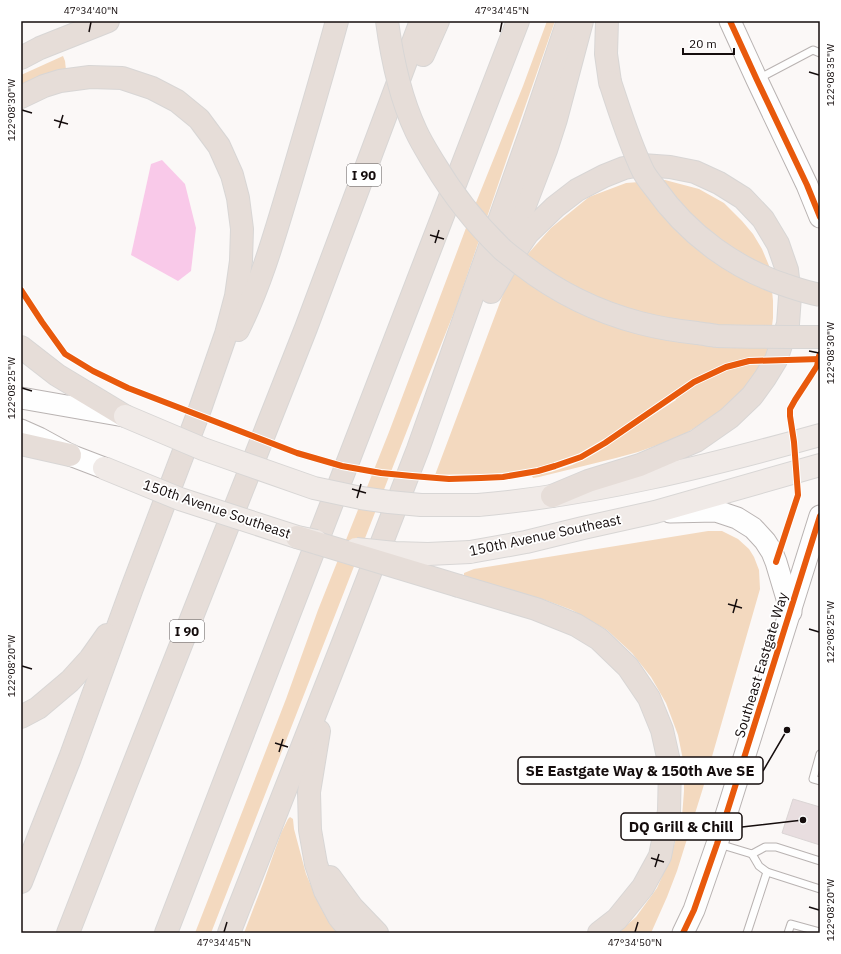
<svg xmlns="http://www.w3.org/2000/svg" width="841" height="954" viewBox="0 0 841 954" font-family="'IBM Plex Sans',sans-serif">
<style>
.green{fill:#f3d9bf}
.water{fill:#f9c9e9}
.building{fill:#e8dddf;stroke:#dbd5d5}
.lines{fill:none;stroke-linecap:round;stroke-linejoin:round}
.service-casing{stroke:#b9b3b2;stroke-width:9}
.secondary-casing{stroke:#b9b3b2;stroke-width:23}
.primary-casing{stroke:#d8d6d5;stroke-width:24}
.motorway-casing{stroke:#d8d6d5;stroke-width:24}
.service{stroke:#fefefe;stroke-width:7}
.secondary{stroke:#fefefe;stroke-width:21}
.primary{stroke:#f0eae7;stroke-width:22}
.motorway{stroke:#e6ddd8;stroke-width:22}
.primary-bridge-casing{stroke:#d8d6d5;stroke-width:24;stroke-linecap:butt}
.motorway-bridge-casing{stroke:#d8d6d5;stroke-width:24;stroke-linecap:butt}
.primary-bridge{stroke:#f0eae7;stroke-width:22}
.motorway-bridge{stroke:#e6ddd8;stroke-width:22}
.cycleway-casing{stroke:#fff;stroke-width:8}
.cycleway{stroke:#e8590c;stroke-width:6}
.ticks{fill:none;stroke:#150d0d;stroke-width:1.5}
.labels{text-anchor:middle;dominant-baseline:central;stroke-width:3.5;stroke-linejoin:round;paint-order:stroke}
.shield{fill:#fff;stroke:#5b5656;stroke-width:1}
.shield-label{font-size:13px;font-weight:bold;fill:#150d0d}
.street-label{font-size:14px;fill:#150d0d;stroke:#fff}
.leader{fill:none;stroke:#150d0d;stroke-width:1.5}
.callout-dot{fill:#150d0d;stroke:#fff;stroke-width:1.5}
.callout{fill:#fff;stroke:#150d0d;stroke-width:1.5}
.callout-label{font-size:15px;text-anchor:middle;font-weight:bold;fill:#150d0d}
.neatline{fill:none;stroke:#150d0d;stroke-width:1.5}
.ticks-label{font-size:10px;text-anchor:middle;fill:#150d0d}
</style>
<rect width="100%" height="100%" fill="#fbf8f7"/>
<!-- green -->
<g class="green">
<polygon points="547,21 555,21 512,144 457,305 424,387 211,933 195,933 286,699 318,610 389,432 469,220 523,86"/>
<polygon points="63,56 65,61 66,70 21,84 21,75"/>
<path d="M665,180L699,189L724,203L742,221L753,234L762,249L770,268L773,301V318L769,350L763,367L740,395L712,417L680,437L638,452L616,458L539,477L533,478L532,476L551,472L572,465L590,456L676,400L670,394C632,422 588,456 541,468C507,476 470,474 435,475L505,289L526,256L551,228L589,197L626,183Z"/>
<polygon points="708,531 722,531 738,539 749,549 754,557 759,570 760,589 703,788 677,871 667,897 651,933 618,933 636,917 657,888 671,856 682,817 684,791 684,765 678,735 666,703 651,677 632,653 607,630 572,610 545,600 464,576 464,573 474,569"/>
<polygon points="290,817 293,819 294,829 306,874 319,904 331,923 339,933 244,933 264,881 281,833 288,819"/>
</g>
<!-- water -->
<polygon class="water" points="162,160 185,184 196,228 191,271 178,281 131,255 151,164"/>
<!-- building -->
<polygon class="building" points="793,799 820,807 820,845 782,833"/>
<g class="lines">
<!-- service casing -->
<g class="service-casing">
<g id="service">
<polyline points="758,79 813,50 820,53"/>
<polyline points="820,754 813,779 820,781"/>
<polyline points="719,844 752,854 765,847 776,847 820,861"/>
<polyline points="752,854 759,866 767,872 820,889"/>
<polyline points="747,933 767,872"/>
<polyline points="788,933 791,924 820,932"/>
</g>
</g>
<!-- secondary casing -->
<g class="secondary-casing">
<g id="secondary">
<polyline points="730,21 757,80 807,185 820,217"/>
<polyline points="21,398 124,416"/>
<polyline points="21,430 39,438 70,455 104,468"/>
<polyline points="670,512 716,511 737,518 753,528 765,541 772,552 776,562 791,612"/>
<polyline points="683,933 694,910 717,844 820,516"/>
</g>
</g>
<!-- primary casing -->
<g class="primary-casing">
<g id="primary">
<path d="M478,505C593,495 709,466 820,435"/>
<polyline points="470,552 526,542 583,528 655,512 820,465"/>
</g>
</g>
<!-- motorway casing -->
<g class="motorway-casing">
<g id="motorway">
<polyline points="607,21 606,54 610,82"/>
<polyline points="423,55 438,21"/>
<polyline points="21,58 40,48 108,21"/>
<polyline points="21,97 44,86 60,81 90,77 122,78 152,88 177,101 199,119 219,146 232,175 238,198 242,229 241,261 236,296 226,334 200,409 132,588 70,758 21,882"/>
<polyline points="509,247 546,150 556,119 582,21"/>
<polyline points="491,292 508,262 528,233 555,207 577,190 604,176 624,168 642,165 670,167 695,172 719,183 743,198 763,219 778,244 787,270 790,296 788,324 776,360 765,378 752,396 729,418 696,441 640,465 588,481 552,496"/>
<path d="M238,330C261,284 275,234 290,184C306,130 322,76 337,21"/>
<polyline points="21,347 57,375 125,416"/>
<polyline points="21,444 70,455"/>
<polyline points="459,586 536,609 576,625 599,639 628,667 649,698 662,730 670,766 669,811 660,856 643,887 617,919 599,933"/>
<polyline points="21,717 38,708 70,681 90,659 107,635"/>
<polyline points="319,731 309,792 310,830 316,864 325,891 339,917 352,933"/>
<polyline points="330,877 352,907 377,933"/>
<polyline points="68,933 126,784 306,328 421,21"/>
<polyline points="166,933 518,21"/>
<polyline points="229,933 343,643 418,449 532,128 568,21"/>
</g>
</g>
<!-- service -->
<use href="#service" class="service"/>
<!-- secondary -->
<use href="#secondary" class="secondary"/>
<!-- primary -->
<use href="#primary" class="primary"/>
<!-- motorway -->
<use href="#motorway" class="motorway"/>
<!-- primary-bridge casing -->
<g class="primary-bridge-casing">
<g id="primary-bridge">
<polyline points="125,416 203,449 314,488 361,498 389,502 421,505 478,505"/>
<polyline points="104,468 180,499 297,537 316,541"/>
<polyline points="356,549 395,553 428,554 470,552"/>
</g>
</g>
<!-- motorway-bridge casing -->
<g class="motorway-bridge-casing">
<g id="motorway-bridge">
<path d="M387,21C392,59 400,97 416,131C421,142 428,153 434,163C453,195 476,224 503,250C509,255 516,260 522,265C557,292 598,312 640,323C659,328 678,331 697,333C703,334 711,335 717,336C752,337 786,337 820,337"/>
<path d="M610,82C620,112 629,142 643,171C646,177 651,183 655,188C688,235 736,270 791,287C800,290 810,293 820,295"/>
<polyline points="297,537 459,586"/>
</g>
</g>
<!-- primary-bridge -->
<use href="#primary-bridge" class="primary-bridge"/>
<!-- motorway-bridge -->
<use href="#motorway-bridge" class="motorway-bridge"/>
<!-- cycleway casing -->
<g class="cycleway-casing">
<g id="cycleway">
<polyline points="730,21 757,80 807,185 820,217"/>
<polyline points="21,290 42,322 65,354 93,371 128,388 297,453 342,466 381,473 412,476 449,479 481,478 503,477 538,471 555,466 581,457 605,443 694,382 726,367 749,361 820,359"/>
<polyline points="776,562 798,495 794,442 790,416 790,409 795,400 810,377 817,366 819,356 820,354"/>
<polyline points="683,933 694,910 717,844 820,516"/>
</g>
</g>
<!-- cycleway -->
<use href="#cycleway" class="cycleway"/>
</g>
<!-- ticks -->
<path class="ticks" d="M89,32L91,22M500,32L502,22M809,72L819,75M22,110L32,113M54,120L68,124M59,128L63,115M430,235L444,239M435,243L439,230M809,351L819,353M22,388L32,391M352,489L366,493M357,498L361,484M728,604L742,608M733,613L737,599M809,629L819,632M22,666L32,669M275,743L288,747M279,752L283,739M651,858L664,862M655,867L659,854M809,907L819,910M224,932L227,922M635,932L638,922"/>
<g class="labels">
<!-- shield labels -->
<g class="shield">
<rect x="347" y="164" width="34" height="22" rx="3"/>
<rect x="170" y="620" width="34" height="22" rx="3"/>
</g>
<g class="shield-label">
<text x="364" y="175">I 90</text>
<text x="187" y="631">I 90</text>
</g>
<!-- street labels -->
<g class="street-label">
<text transform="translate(217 509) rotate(19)">150th Avenue Southeast</text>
<text transform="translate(545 535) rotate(-12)">150th Avenue Southeast</text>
<text transform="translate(761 665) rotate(-73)">Southeast Eastgate Way</text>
</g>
</g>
<!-- callouts -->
<path class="leader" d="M787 730L763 771M803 820L742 827"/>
<g class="callout-dot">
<circle cx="787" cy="730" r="4"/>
<circle cx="803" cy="820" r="4"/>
</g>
<g class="callout">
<rect x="518" y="757" width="245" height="27" rx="4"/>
<rect x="621" y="813" width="121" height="27" rx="4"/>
</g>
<g class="callout-label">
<text x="640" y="776">SE Eastgate Way &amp; 150th Ave SE</text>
<text x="681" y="832">DQ Grill &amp; Chill</text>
</g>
<!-- border -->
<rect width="841" height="954" fill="none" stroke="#ffffff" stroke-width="44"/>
<!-- scale -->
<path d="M683 48v6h51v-6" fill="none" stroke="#150d0d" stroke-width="2"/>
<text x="689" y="48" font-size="12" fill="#150d0d" stroke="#ffffff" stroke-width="3" paint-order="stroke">20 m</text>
<rect x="22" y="22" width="797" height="910" class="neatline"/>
<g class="ticks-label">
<text x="91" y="14">47°34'40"N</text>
<text x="502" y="14">47°34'45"N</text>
<text transform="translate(830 75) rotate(-90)" y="4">122°08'35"W</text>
<text transform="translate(11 110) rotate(-90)" y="4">122°08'30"W</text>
<text transform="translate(830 353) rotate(-90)" y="4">122°08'30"W</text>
<text transform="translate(11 388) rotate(-90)" y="4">122°08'25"W</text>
<text transform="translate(830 632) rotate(-90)" y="4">122°08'25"W</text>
<text transform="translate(11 666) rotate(-90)" y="4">122°08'20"W</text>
<text transform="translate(830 910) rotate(-90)" y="4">122°08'20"W</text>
<text x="224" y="946">47°34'45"N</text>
<text x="635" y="946">47°34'50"N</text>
</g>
</svg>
